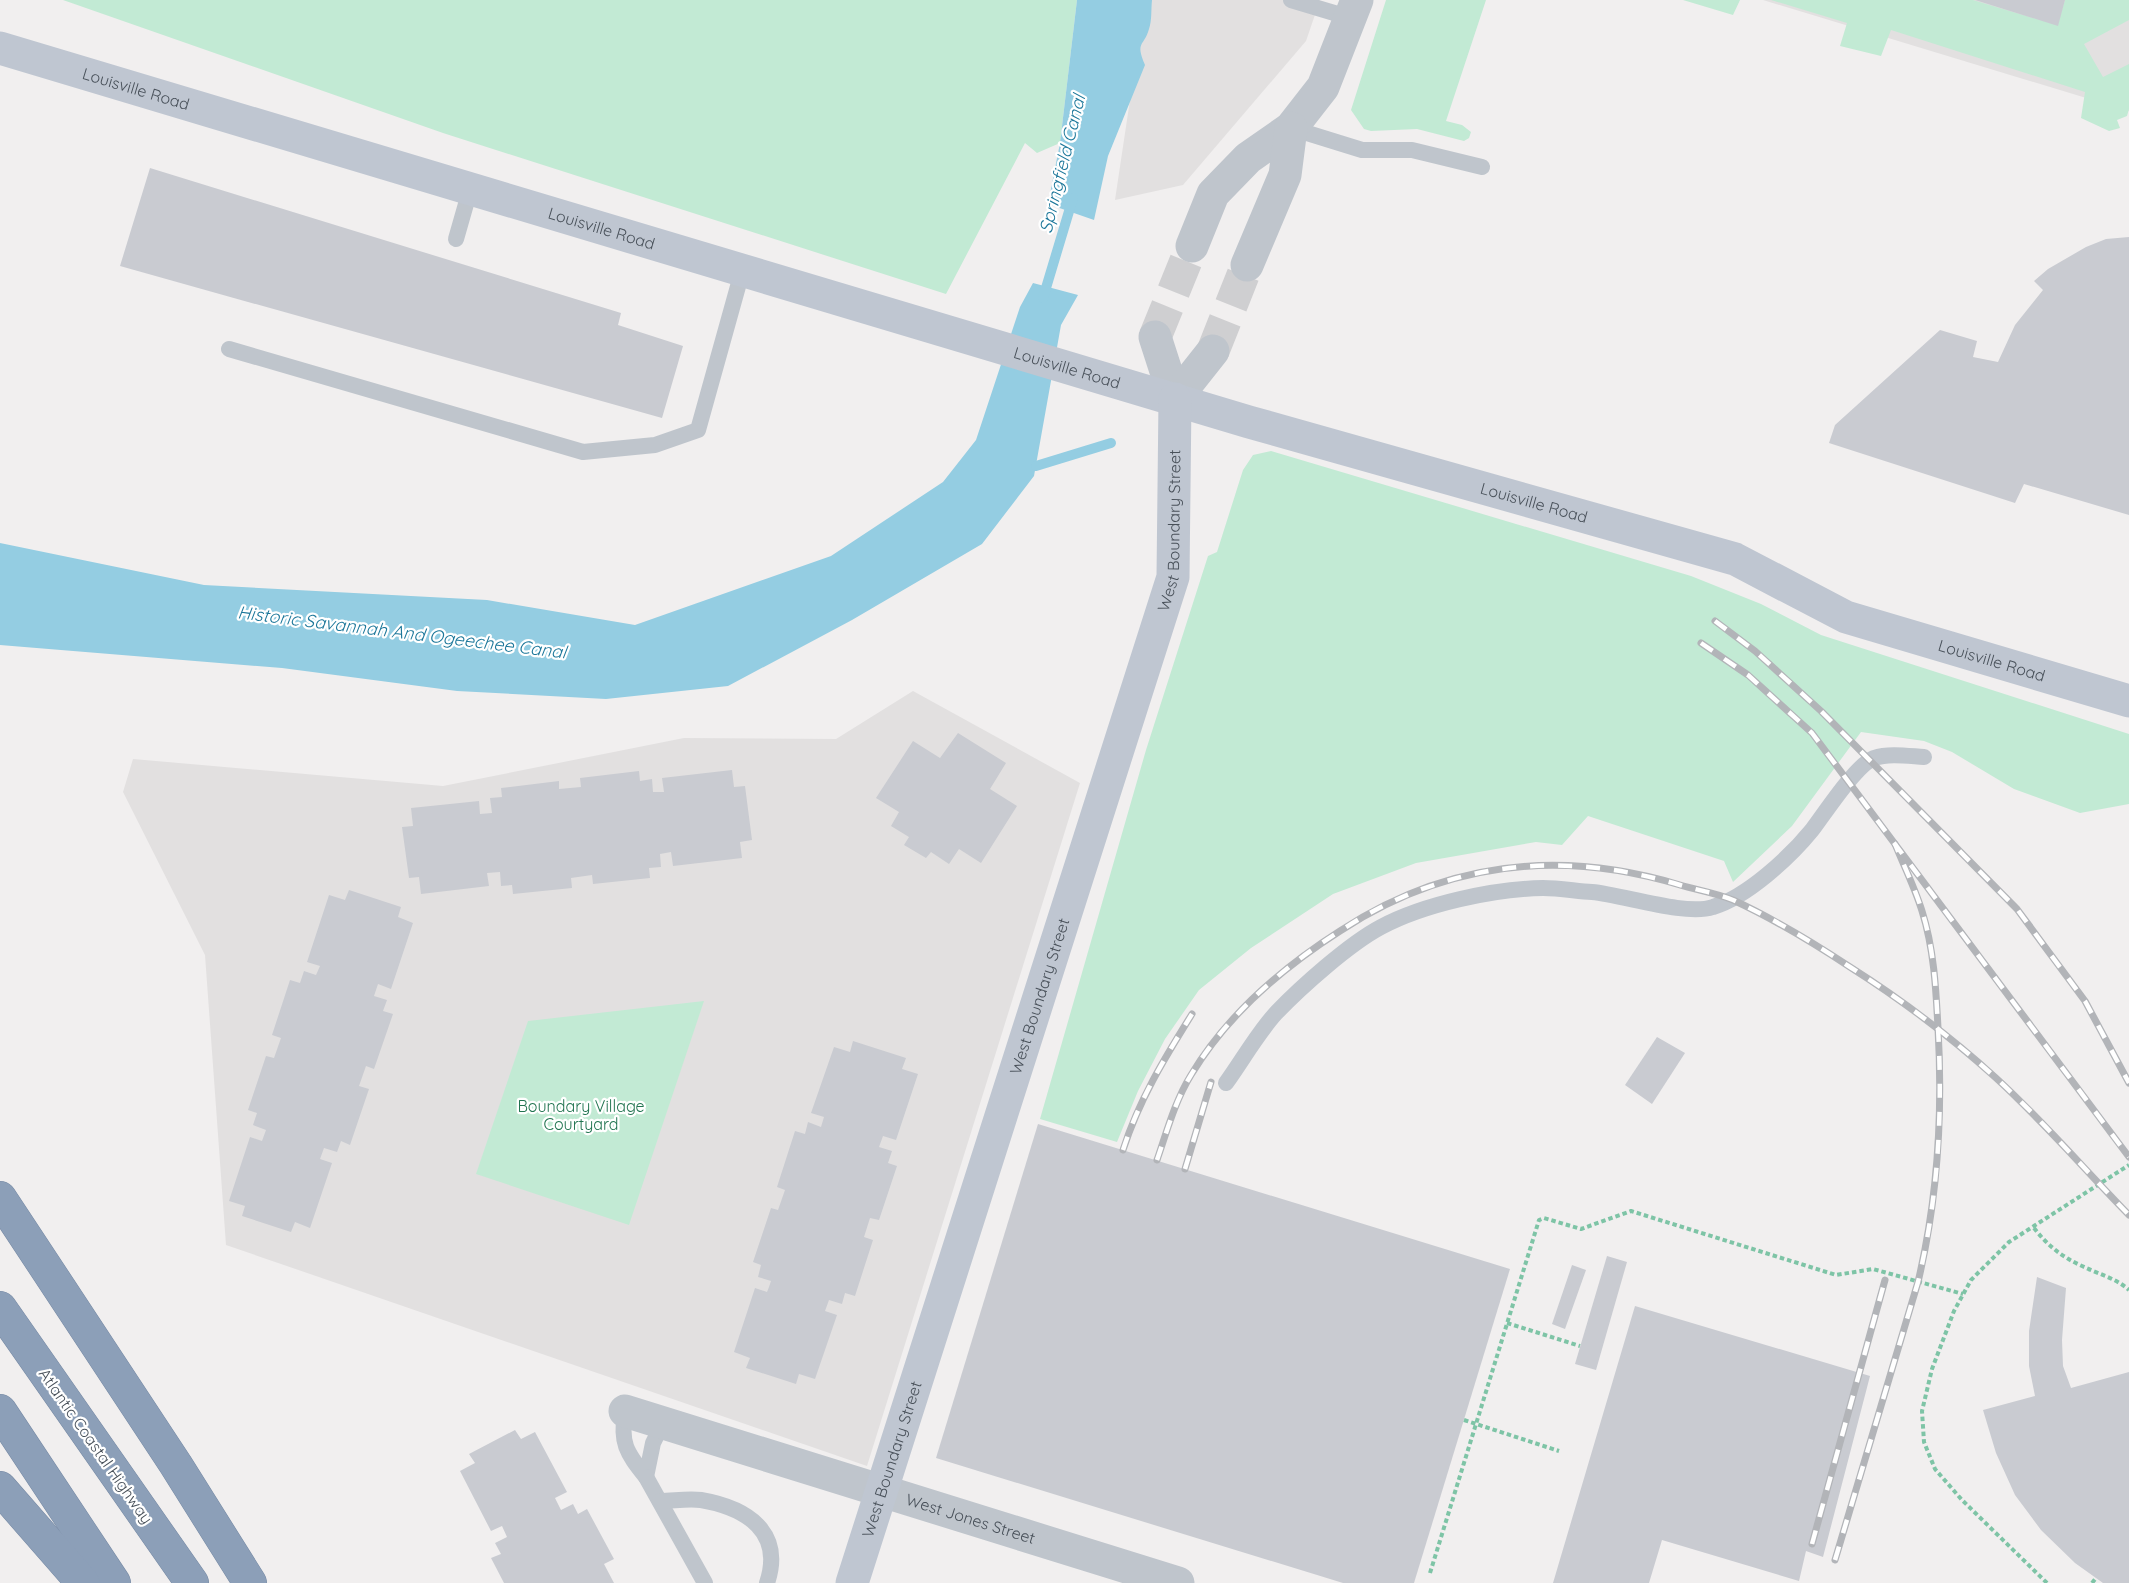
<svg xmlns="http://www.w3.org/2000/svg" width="2129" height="1583" viewBox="0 0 2129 1583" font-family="Quicksand,sans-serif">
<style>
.education{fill:#e2e0e0}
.green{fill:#c2ead4}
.water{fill:#94cde2}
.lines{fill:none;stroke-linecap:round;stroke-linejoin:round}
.stream{stroke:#94cde2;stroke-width:10}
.building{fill:#c9cbd1}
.tertiary-tunnel{stroke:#cfcfd1;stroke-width:33;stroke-dasharray:33 16;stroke-linecap:butt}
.motorway-casing{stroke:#778aa4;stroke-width:34}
.path{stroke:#7ec4a6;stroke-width:4;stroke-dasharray:4.5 3;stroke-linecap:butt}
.service{stroke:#bfc5cc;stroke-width:16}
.minor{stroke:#bfc5cc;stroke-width:33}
.tertiary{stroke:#bfc5cc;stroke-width:33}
.secondary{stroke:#bfc6d1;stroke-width:33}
.motorway{stroke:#8c9fb8;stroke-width:33}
.rail-casing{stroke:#b2b4b8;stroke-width:7}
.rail{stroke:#fff;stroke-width:4.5;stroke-dasharray:14;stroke-linecap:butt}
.labels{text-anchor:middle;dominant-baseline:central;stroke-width:4.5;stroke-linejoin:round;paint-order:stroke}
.street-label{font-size:16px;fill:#49515a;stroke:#fff}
.park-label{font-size:16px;fill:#217450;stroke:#fff}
.water-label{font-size:18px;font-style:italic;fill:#1c779a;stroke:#fff}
</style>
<rect width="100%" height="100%" fill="#f1efef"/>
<!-- education -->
<g class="education">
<polygon points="1145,0 1320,0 1306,41 1183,185 1115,200"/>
<polygon points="1763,0 2129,0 2129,111"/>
<polygon points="913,691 1080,783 867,1466 226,1245 205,955 123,792 133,759 443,786 684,738 836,739"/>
</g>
<!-- green -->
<g class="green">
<polygon points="63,0 1077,0 1060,143 1037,153 1025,143 946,294 443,133"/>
<polygon points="1386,0 1486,0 1446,121 1462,125 1471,132 1469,138 1464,141 1417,129 1371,131 1364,129 1351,110"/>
<polygon points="1683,0 1740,0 1733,15"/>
<polygon points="1771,0 1973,0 2057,25 2065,0 2129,0 2129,20 2084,44 2103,77 2129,64 2129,109 2127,116 2117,120 2120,128 2109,131 2081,118 2085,92 1891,30 1881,56 1840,46 1847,23"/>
<polygon points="1271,451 1691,576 1761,604 1821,635 2129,734 2129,804 2080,813 2014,789 1952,752 1924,741 1861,732 1792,826 1733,882 1724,861 1588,816 1562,845 1536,842 1416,863 1333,894 1251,948 1199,990 1165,1039 1138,1091 1117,1142 1040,1119 1146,750 1208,556 1217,552 1243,470 1253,455"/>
<polygon points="704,1001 629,1225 476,1174 528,1021"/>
</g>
<!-- water -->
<g class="water">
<path d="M1077,0H1152C1151,9 1152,21 1149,29C1144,47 1135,41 1145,65L1108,156L1094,220L1048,204L1060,143Z"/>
<polygon points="1033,283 1078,295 1061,325 1034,476 982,544 852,620 728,686 606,699 457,691 282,668 0,645 0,543 204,585 487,600 635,625 831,556 943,482 976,440 1020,307"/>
</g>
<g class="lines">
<!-- stream -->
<g class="stream">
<polyline points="1043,298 1073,198"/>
<polyline points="1036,466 1111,443"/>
</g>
</g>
<!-- building -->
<g class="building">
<polygon points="1975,0 2065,0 2058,26"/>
<polygon points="150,168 621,313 618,325 683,346 662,418 120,266"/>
<polygon points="2129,237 2129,515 2024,484 2015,503 1829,443 1835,425 1940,330 1977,341 1973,357 1998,362 2015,325 2043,290 2034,281 2048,269 2086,247 2106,239"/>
<polygon points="958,733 1006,763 990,789 1017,806 981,863 959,849 949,864 931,852 926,858 904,845 909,837 891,826 899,812 876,798 913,741 940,758"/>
<polygon points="732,770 734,787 745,786 752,840 740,842 742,858 673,866 671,852 660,854 661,867 649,868 650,878 593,884 592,875 571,878 572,888 513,894 512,885 501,886 500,872 487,873 489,886 421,894 419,877 409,878 402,827 413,826 411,808 479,801 480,814 492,813 490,798 502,797 501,788 559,781 559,789 581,787 580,778 639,771 640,781 652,779 653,792 664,792 662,778"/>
<polygon points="349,890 401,907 398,917 413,923 391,989 378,984 374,996 387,1000 383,1011 393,1014 374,1069 366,1066 359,1086 369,1089 350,1145 341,1141 337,1152 324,1148 320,1159 332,1163 310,1228 295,1222 291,1232 242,1216 245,1206 229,1201 250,1137 262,1141 266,1130 253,1125 257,1113 248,1110 266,1056 274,1058 281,1038 272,1035 290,980 300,983 304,971 316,975 320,966 307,962 329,895 345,900"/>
<polygon points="1657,1037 1685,1053 1652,1104 1625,1085"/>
<polygon points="853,1041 906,1058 902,1069 918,1074 896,1140 883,1136 879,1147 892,1151 888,1163 897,1166 879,1220 870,1218 864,1237 873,1240 855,1296 845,1293 842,1304 829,1300 825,1311 837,1315 815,1379 799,1374 796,1384 746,1368 750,1358 734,1352 755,1288 767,1292 769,1287 771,1281 758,1277 761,1265 753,1262 771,1208 778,1210 785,1190 777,1187 795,1131 805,1134 808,1122 821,1127 824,1117 811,1113 834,1047 850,1052"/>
<polygon points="1038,1124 1510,1269 1414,1583 1343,1583 936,1458"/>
<polygon points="1607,1256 1627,1262 1596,1370 1575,1364"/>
<polygon points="1572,1265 1586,1270 1565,1329 1552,1324"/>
<polygon points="2037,1277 2066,1288 2062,1340 2063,1366 2071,1388 2129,1372 2129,1583 2103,1583 2075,1563 2041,1530 2015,1495 1996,1453 1983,1410 2035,1396 2029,1366 2029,1331"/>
<polygon points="1635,1306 1870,1376 1823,1557 1806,1551 1799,1581 1662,1540 1649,1583 1553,1583"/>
<polygon points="515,1430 521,1439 535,1432 567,1492 555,1498 561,1510 573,1504 578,1514 587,1509 614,1559 604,1564 614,1583 504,1583 491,1558 501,1554 495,1543 507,1537 502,1526 491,1531 460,1471 475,1463 469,1454"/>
</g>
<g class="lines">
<!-- tertiary-tunnel -->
<g class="tertiary-tunnel">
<polyline points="1155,337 1192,246"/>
<polyline points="1213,351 1247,265"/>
</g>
<!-- motorway casing -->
<g class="motorway-casing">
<g id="motorway">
<polyline points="0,1198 176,1465 250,1583"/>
<polyline points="0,1308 192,1583"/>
<polyline points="0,1411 114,1583"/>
<polyline points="0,1488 83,1583"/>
</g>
</g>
<!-- path -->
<g class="path">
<path d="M2034,1228C2047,1245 2062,1257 2082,1266C2098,1274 2116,1278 2129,1290"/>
<polyline points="1507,1323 1580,1346"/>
<polyline points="1464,1420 1559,1451"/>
<polyline points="1430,1573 1539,1220 1544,1218 1581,1229 1631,1211 1836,1275 1873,1269 1963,1294"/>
<polyline points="2047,1583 1962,1500 1935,1469 1924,1442 1922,1411 1932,1369 1954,1311 1971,1280 2009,1242 2129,1165"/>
<polyline points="2092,1583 2096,1578"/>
</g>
<!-- service -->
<g class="service">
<polyline points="1291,0 1351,18"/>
<polyline points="1291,128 1362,150 1412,150 1482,167"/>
<polyline points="456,239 470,190"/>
<polyline points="229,349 583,452 655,445 698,430 742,272"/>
<path d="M1226,1083C1242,1061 1257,1034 1276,1013C1301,987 1349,944 1381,927C1424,904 1493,889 1543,888C1559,888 1576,891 1592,892C1624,895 1685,916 1713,907C1747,897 1790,857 1812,830C1825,813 1856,765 1874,758C1889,753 1908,756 1924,757"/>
<path d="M625,1411C620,1443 626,1452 646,1477L653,1443L663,1423"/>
<polyline points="646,1477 705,1583"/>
<path d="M660,1501C673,1501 688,1498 701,1500C747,1508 784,1532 767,1583"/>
</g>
<!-- minor -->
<path class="minor" id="s1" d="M625,1411L1178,1583"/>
<!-- tertiary -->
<g class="tertiary">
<polyline points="1192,246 1213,194 1248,158 1291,128 1323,87 1357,0"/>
<polyline points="1247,265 1285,175 1291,128"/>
<polyline points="1155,337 1175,399"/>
<polyline points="1175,399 1213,351"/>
</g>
<!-- secondary -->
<g class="secondary">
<path id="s2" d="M0,48L1249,422L1735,559L1846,617L2129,701"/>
<path id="s3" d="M852,1583L1173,577L1175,399"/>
</g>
<!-- motorway -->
<use href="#motorway" class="motorway"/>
<!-- rail casing -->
<g class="rail-casing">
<g id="rail">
<polyline points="1715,621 1755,651 1821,711 2017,909 2085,1001 2129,1083"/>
<polyline points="1701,643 1748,675 1812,733 2129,1157"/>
<path d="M1123,1150C1139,1100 1164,1059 1192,1014"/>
<path d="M1157,1160C1167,1131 1175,1101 1191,1075C1227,1015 1282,968 1340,931C1445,862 1560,849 1680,885C1697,890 1716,893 1733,900C1774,919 1812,942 1850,967C1902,1000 1951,1037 1996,1078C2043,1121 2085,1170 2129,1215"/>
<polyline points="1185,1169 1211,1082"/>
<polyline points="1812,1544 1885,1280"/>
<path d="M1835,1560L1918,1282C1938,1198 1943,1115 1938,1028C1936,989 1934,949 1922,911C1915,888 1904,866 1895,844"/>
</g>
</g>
<!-- rail -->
<use href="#rail" class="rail"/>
</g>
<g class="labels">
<!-- street labels -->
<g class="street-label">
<text stroke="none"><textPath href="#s2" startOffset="142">Louisville Road</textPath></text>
<text stroke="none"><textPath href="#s2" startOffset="628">Louisville Road</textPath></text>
<text stroke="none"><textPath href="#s2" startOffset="1114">Louisville Road</textPath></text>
<text stroke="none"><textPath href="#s2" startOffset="1600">Louisville Road</textPath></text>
<text stroke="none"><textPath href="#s3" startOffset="1102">West Boundary Street</textPath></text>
<text stroke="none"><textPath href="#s2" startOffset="2086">Louisville Road</textPath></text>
<text stroke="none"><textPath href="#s3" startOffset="616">West Boundary Street</textPath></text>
<text transform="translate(96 1446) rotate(55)">Atlantic Coastal Highway</text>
<text stroke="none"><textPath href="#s3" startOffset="130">West Boundary Street</textPath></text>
<text stroke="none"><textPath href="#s1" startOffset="362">West Jones Street</textPath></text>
</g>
<!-- park labels -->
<g class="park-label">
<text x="581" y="1106">Boundary Village<tspan x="581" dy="18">Courtyard</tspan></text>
</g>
<!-- water labels -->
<g class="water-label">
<text transform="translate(1062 164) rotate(-76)">Springfield Canal</text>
<text transform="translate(402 632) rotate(7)">Historic Savannah And Ogeechee Canal</text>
</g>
</g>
</svg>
